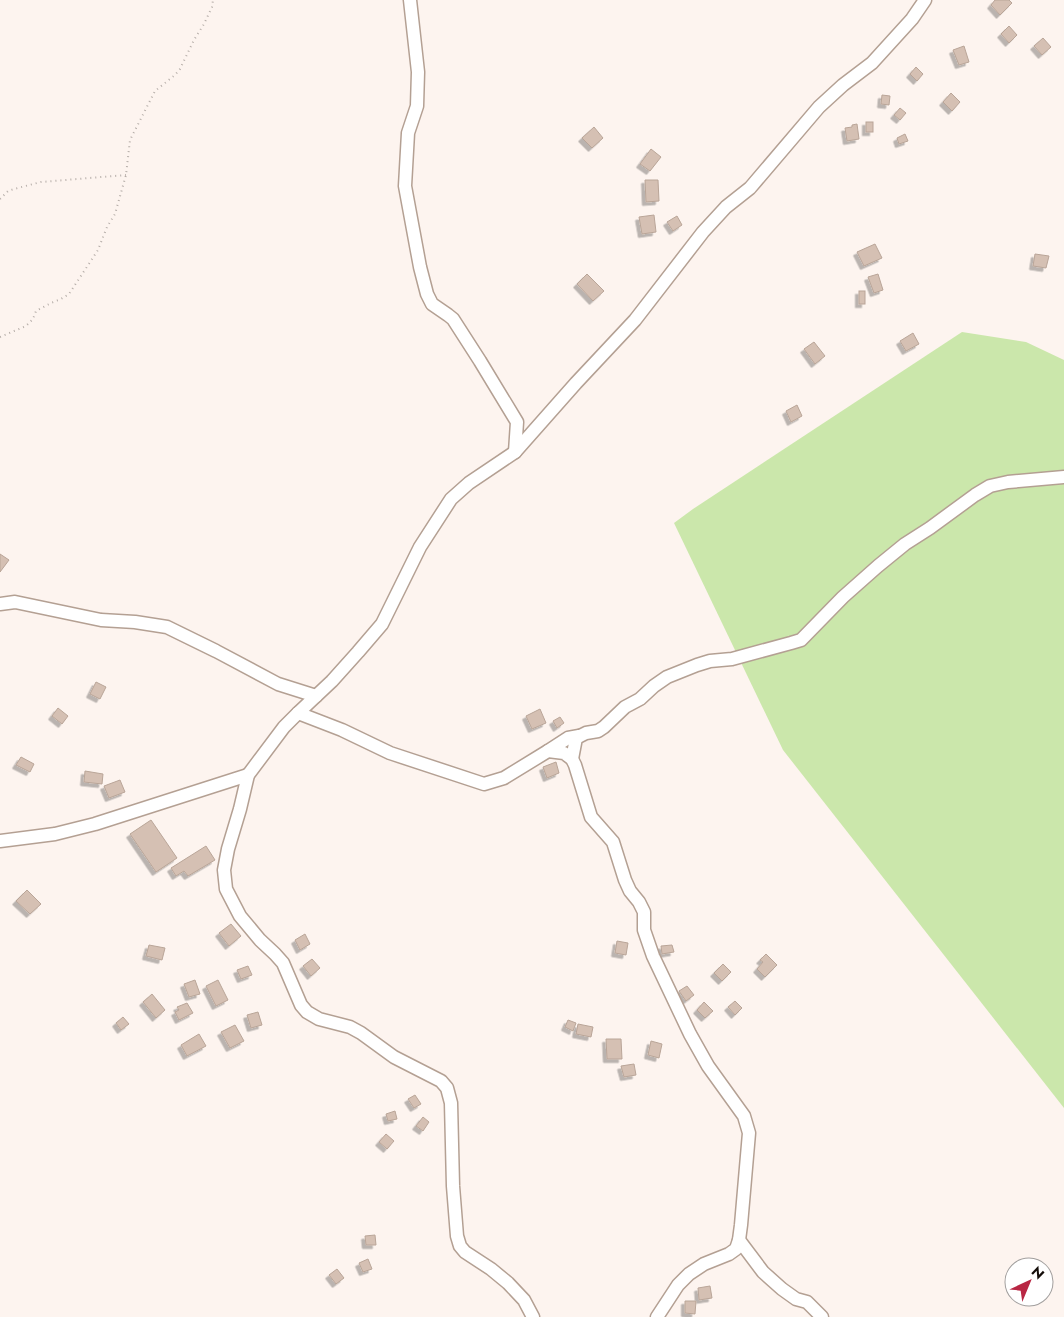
<svg xmlns="http://www.w3.org/2000/svg" width="1064" height="1317" viewBox="0 0 1064 1317" font-family="Jost,sans-serif">
<style>
.green{fill:#cbe7ab}
.building{fill:#d5c0b3;stroke:#b9a598;filter:url(#shadow)}
.lines{fill:none;stroke-linecap:round;stroke-linejoin:round}
.minor-casing{stroke:#b4a093;stroke-width:15}
.path{stroke:#b5ada8;stroke-width:2;stroke-dasharray:1 4;stroke-linecap:butt}
.minor{stroke:#fff;stroke-width:12}
</style>
<defs>
<filter id="shadow"><feDropShadow dx="-3.5" dy="3.5" stdDeviation="0" flood-color="#0004"/></filter>
</defs>
<rect width="100%" height="100%" fill="#fdf4ef"/>
<!-- green -->
<polygon class="green" points="962,332 1026,342 1064,360 1064,1108 783,750 674,523 693,509"/>
<!-- building -->
<g class="building">
<polygon points="995,0 1009,0 1012,3 1000,15 991,5"/>
<polygon points="1009,26 1017,35 1009,43 1001,34"/>
<polygon points="1043,38 1051,47 1042,55 1034,46"/>
<polygon points="964,46 969,62 959,65 953,50"/>
<polygon points="916,67 923,74 917,81 910,74"/>
<polygon points="951,93 960,102 952,111 943,102"/>
<polygon points="882,95 890,96 889,105 881,104"/>
<polygon points="900,108 906,113 900,120 894,115"/>
<rect x="866" y="122" width="7" height="10"/>
<polygon points="857,124 859,139 847,141 845,128 852,127 852,125"/>
<polygon points="594,127 603,138 592,148 582,138"/>
<polygon points="905,134 908,141 899,144 897,138"/>
<polygon points="651,149 661,157 650,171 640,164"/>
<polygon points="645,180 658,180 659,201 646,202"/>
<polygon points="654,215 656,232 642,234 639,217"/>
<polygon points="677,216 682,225 673,231 667,222"/>
<polygon points="875,244 882,258 864,266 857,252"/>
<polygon points="1035,254 1049,256 1046,268 1033,266"/>
<polygon points="587,274 604,291 593,301 577,284"/>
<polygon points="878,274 883,290 874,293 868,277"/>
<rect x="859" y="291" width="6" height="13"/>
<polygon points="913,333 919,344 906,351 900,341"/>
<polygon points="814,342 825,356 815,364 804,349"/>
<polygon points="797,405 802,416 791,422 786,411"/>
<polygon points="0,554 9,560 0,572"/>
<polygon points="96,682 106,687 100,699 90,694"/>
<polygon points="58,708 68,716 62,724 52,716"/>
<polygon points="540,709 546,723 532,729 526,716"/>
<polygon points="560,717 564,723 557,728 553,721"/>
<polygon points="21,757 34,764 30,772 16,765"/>
<polygon points="556,762 559,773 547,778 543,767"/>
<polygon points="85,771 103,774 102,784 84,782"/>
<polygon points="120,780 125,792 109,798 104,786"/>
<polygon points="151,820 177,858 156,872 130,834"/>
<polygon points="206,846 215,860 188,876 184,871 176,876 171,868"/>
<polygon points="27,890 41,904 30,914 16,901"/>
<polygon points="231,924 241,936 229,946 219,933"/>
<polygon points="305,934 310,944 300,950 295,940"/>
<polygon points="617,941 628,943 626,955 615,953"/>
<polygon points="149,945 165,948 162,960 146,956"/>
<polygon points="672,945 674,952 662,954 661,946"/>
<polygon points="766,954 777,965 765,977 757,969 763,962 760,960"/>
<polygon points="312,959 320,968 311,976 303,966"/>
<polygon points="723,964 731,972 722,981 714,973"/>
<polygon points="248,966 252,975 241,979 237,970"/>
<polygon points="195,980 200,994 189,997 184,984"/>
<polygon points="218,980 228,1000 216,1006 206,986"/>
<polygon points="687,986 694,995 686,1001 679,991"/>
<polygon points="152,994 165,1010 156,1018 143,1002"/>
<polygon points="735,1001 742,1008 735,1015 728,1007"/>
<polygon points="704,1002 713,1011 705,1018 697,1010"/>
<polygon points="187,1003 193,1013 179,1020 175,1012 179,1010 177,1007"/>
<polygon points="258,1012 262,1025 251,1028 247,1015"/>
<polygon points="123,1017 129,1024 121,1030 116,1023"/>
<polygon points="568,1020 576,1023 573,1031 565,1027"/>
<polygon points="578,1024 593,1027 591,1037 576,1034"/>
<polygon points="235,1025 244,1041 230,1048 221,1032"/>
<polygon points="199,1034 206,1046 187,1056 181,1045"/>
<polygon points="606,1039 621,1039 622,1059 607,1059"/>
<polygon points="651,1041 662,1044 659,1058 648,1055"/>
<polygon points="634,1064 636,1075 624,1077 621,1066"/>
<polygon points="415,1095 421,1104 414,1108 408,1099"/>
<polygon points="395,1111 397,1119 388,1121 386,1114"/>
<polygon points="423,1117 429,1122 423,1131 416,1126"/>
<polygon points="386,1134 394,1141 387,1149 379,1142"/>
<polygon points="375,1235 376,1245 366,1245 365,1236"/>
<polygon points="368,1259 372,1269 363,1272 359,1263"/>
<polygon points="337,1269 344,1278 336,1284 329,1275"/>
<polygon points="710,1286 712,1298 699,1300 698,1288"/>
<polygon points="685,1301 696,1301 695,1314 685,1313"/>
</g>
<g class="lines">
<!-- minor casing -->
<g class="minor-casing">
<g id="minor">
<polyline points="410,0 418,72 417,106 408,133 405,186 420,267 427,294 432,304 448,315 453,319 480,361 517,422 515,452"/>
<polyline points="0,604 15,602 101,620 135,622 167,627 216,651 278,684 316,696"/>
<polyline points="298,713 342,730 390,753 484,784 504,778 548,751 564,753 572,759 575,765 591,817 613,842 625,880 630,891 639,902 644,912 644,930 653,956 690,1034 708,1066 744,1116 749,1133 741,1225 739,1240 736,1249 729,1254 704,1264 689,1274 678,1285 657,1317"/>
<polyline points="548,751 568,738 579,736"/>
<polyline points="572,759 576,738 586,733 598,731 604,727 625,707 640,699 654,686 667,677 697,665 710,661 732,659 791,643 801,640 843,597 878,566 905,544 930,528 975,495 990,486 1008,482 1064,477"/>
<polyline points="0,841 55,834 95,824 248,775"/>
<polyline points="739,1240 763,1272 782,1289 796,1299 807,1302 822,1317"/>
<polyline points="533,1317 524,1300 508,1283 491,1269 465,1252 460,1246 457,1236 453,1186 451,1103 447,1088 441,1081 394,1057 361,1033 350,1027 319,1019 307,1012 301,1005 283,963 275,954 260,940 240,916 226,889 224,870 228,849 240,809 248,775 284,727 298,713 332,681 358,652 382,624 420,547 451,499 469,483 515,452 576,383 635,320 703,232 726,207 750,188 819,107 843,85 872,63 912,19 925,0"/>
</g>
</g>
<!-- path -->
<g class="path">
<polyline points="0,199 8,191 14,189 41,182 126,175"/>
<polyline points="0,337 26,326 33,319 36,311 51,303 61,299 69,294 98,250 107,227 115,214 126,175 130,140 155,91 175,75 180,69 194,40 204,24 212,7 213,0"/>
</g>
<!-- minor -->
<use href="#minor" class="minor"/>
</g>
<!-- north arrow -->
<g transform="translate(1029 1282) rotate(44)"><circle r="24" fill="#ffffff" stroke="#a19e9d"/>
<path d="M0-4L9 19L0 12L-9 19Z" fill="#b82643"/>
<text y="-8" font-size="14" font-weight="bold" text-anchor="middle" fill="#140d09">N</text>
</g>
</svg>
